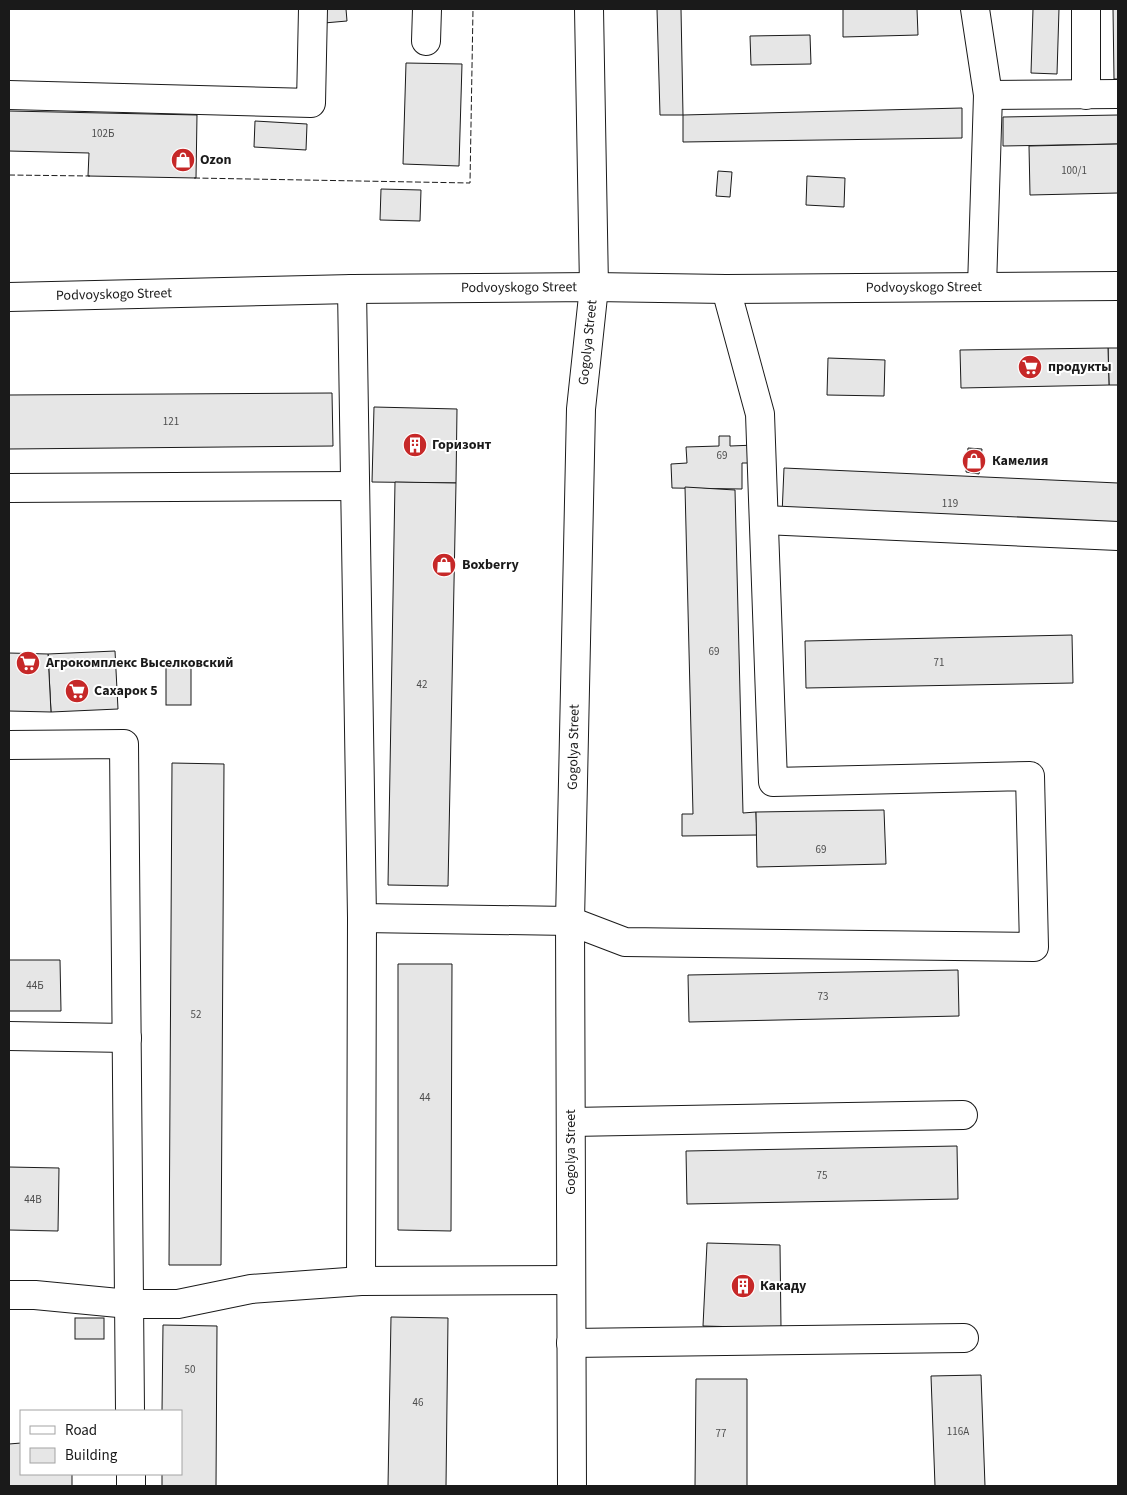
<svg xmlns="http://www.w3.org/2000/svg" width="1127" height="1495" viewBox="0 0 1127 1495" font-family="'Source Sans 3',sans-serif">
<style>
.building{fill:#e6e6e6;stroke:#1a1a1a}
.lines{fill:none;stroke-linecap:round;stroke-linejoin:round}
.minor-casing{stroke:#1a1a1a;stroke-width:30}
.major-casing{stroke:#1a1a1a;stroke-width:30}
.minor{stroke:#fff;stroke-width:28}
.major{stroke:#fff;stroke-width:28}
.fence{stroke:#1a1a1a;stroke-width:1;stroke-dasharray:6 2.5;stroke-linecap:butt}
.labels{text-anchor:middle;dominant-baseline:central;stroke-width:4;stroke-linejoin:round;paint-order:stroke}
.number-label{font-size:11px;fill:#4d4d4d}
.poi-label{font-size:14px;font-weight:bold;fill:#1a1a1a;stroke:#fff;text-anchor:start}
.street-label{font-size:14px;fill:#1a1a1a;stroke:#fff}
</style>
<rect width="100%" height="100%" fill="#fff"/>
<!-- building -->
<g class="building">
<polygon points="324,9 346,9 347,21 324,23"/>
<polygon points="657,9 681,9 683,115 660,115"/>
<polygon points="843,9 917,9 918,35 843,37"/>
<polygon points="1033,9 1059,9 1057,74 1031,73"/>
<polygon points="1113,9 1118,9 1118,79 1114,79"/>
<polygon points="810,35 811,64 751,65 750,36"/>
<polygon points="406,63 462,64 459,166 403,164"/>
<polygon points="962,108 962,138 683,142 683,115"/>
<polygon points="9,111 197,115 196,178 88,176 89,153 9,151"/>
<polygon points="1118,115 1118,144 1003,146 1003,117"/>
<polygon points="255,121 307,124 306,150 254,147"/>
<polygon points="1118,144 1118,193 1030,195 1029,146"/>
<polygon points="718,171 732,172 730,197 716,196"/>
<polygon points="807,176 845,178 844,207 806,205"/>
<polygon points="381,189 421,190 420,221 380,220"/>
<polygon points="1108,348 1118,348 1118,385 1109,385"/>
<polygon points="1108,348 1109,385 961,388 960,350"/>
<polygon points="828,358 885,360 884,396 827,395"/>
<polygon points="332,393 333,446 9,449 9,395"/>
<polygon points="374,407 457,409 456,483 372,482"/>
<polygon points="719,436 730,436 730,446 756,445 757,463 742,463 742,489 672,488 671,464 687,463 686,447 719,446"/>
<polygon points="968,448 982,449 979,474 966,472"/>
<polygon points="784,468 1118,483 1118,530 782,515"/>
<polygon points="395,482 456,483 448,886 388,885"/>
<polygon points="685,487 735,490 743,813 756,812 757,835 682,836 682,814 693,814"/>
<polygon points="1072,635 1073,683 806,688 805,641"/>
<polygon points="115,651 118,709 51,712 48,654"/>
<polygon points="9,653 48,654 51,712 9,711"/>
<rect x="166" y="664" width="25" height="41"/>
<polygon points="172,763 224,764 221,1265 169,1265"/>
<polygon points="884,810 886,864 757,867 756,812"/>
<polygon points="9,960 60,960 61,1011 9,1011"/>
<polygon points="398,964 452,964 451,1231 398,1230"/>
<polygon points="958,970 959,1016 689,1022 688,975"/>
<polygon points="957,1146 958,1199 687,1204 686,1151"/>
<polygon points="9,1167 59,1168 58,1231 9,1230"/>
<polygon points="707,1243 780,1245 781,1328 703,1326"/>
<polygon points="391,1317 448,1318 446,1486 388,1486"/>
<rect x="75" y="1318" width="29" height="21"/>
<polygon points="163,1325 217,1326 216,1486 162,1486 162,1474 181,1474 181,1411 162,1411"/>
<polygon points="981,1375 985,1486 935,1486 931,1376"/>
<polygon points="696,1379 747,1379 747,1486 695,1486"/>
<polygon points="21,1443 21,1474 72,1474 72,1486 9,1486 9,1444"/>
</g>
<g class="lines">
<!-- minor casing -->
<g class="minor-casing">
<g id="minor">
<polyline points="975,9 988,95 982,287"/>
<polyline points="426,41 427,9"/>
<polyline points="9,95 311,103 313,9"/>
<polyline points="988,95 1118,94"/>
<polyline points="1086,95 1086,9"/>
<polyline points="352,289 362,918 570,921 625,942 1034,947 1030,776 773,782 760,414 726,289"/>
<path id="s1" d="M9,297L352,289L594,287L726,289L1118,286"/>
<polyline points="9,488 355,486"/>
<polyline points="764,520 1118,536"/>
<polyline points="9,745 124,744 130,1411"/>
<polyline points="9,1036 127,1038"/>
<polyline points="571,1122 963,1115"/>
<polyline points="361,1281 362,918"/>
<polyline points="9,1295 35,1295 129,1304 178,1304 251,1289 361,1281 571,1280"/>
<polyline points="571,1343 964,1338"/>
<polyline points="131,1474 131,1486"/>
</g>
</g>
<!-- major casing -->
<g class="major-casing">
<g id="major">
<path id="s2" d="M572,1486L570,921L581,409L594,287L589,9"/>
</g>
</g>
<!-- minor -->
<use href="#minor" class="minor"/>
<!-- major -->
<use href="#major" class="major"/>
<!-- fence -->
<g class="fence">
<polyline points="9,175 90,176"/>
<polyline points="194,178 470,183 473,9"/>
</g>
</g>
<!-- icons -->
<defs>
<g id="shop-disc" transform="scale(1.25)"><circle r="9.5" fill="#c62828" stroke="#fff"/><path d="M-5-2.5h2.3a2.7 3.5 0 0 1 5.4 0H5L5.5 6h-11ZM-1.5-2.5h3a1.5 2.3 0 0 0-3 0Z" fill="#fff"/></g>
<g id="supermarket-disc" transform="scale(1.25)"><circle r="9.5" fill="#c62828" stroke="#fff"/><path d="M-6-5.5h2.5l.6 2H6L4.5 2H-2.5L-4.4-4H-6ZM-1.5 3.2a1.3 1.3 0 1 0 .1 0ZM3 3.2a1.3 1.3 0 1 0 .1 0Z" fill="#fff"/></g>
<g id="building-disc" transform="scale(1.25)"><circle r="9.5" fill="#c62828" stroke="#fff"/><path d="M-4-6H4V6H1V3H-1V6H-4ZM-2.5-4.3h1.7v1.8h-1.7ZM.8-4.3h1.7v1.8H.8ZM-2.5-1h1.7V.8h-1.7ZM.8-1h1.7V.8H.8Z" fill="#fff"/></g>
</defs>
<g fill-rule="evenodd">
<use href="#shop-disc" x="183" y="160"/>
<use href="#supermarket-disc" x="1030" y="367"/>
<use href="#building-disc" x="415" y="445"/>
<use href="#shop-disc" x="974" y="461"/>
<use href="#shop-disc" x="444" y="565"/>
<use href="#supermarket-disc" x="28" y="663"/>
<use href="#supermarket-disc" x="77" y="691"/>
<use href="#building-disc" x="743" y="1286"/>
</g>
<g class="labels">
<!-- number labels -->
<g class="number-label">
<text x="103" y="133">102Б</text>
<text x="1074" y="170">100/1</text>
<text x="171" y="421">121</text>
<text x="722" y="455">69</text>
<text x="950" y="503">119</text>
<text x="714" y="651">69</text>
<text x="939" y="662">71</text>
<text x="422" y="684">42</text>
<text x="821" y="849">69</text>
<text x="35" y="985">44Б</text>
<text x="823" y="996">73</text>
<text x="196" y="1014">52</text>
<text x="425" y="1097">44</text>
<text x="822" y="1175">75</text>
<text x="33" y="1199">44В</text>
<text x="190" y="1369">50</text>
<text x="418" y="1402">46</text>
<text x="958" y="1431">116А</text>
<text x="721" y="1433">77</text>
</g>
<!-- poi labels -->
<g class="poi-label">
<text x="200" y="160">Ozon</text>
<text x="1048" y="367">продукты</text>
<text x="432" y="445">Горизонт</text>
<text x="992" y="461">Камелия</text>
<text x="462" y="565">Boxberry</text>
<text x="46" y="663">Агрокомплекс Выселковский</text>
<text x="94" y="691">Сахарок 5</text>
<text x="760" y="1286">Какаду</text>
</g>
<!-- street labels -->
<g class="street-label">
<text stroke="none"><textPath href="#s1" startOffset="510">Podvoyskogo Street</textPath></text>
<text stroke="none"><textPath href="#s1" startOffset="915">Podvoyskogo Street</textPath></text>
<text stroke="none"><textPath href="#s1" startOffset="105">Podvoyskogo Street</textPath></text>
<text stroke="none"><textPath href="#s2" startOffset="1144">Gogolya Street</textPath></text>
<text stroke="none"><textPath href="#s2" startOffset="739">Gogolya Street</textPath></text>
<text transform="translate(571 1152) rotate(-90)">Gogolya Street</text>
</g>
</g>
<!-- border -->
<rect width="1127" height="1495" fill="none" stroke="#1a1a1a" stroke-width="20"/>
<!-- legend -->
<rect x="20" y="1410" width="162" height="65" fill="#ffffff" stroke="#a3a3a3"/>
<rect x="30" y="1426" width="25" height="8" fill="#ffffff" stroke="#a3a3a3"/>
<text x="65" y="1435" font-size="15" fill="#1a1a1a">Road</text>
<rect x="30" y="1448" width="25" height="15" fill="#e6e6e6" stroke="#a3a3a3"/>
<text x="65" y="1460" font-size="15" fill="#1a1a1a">Building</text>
</svg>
